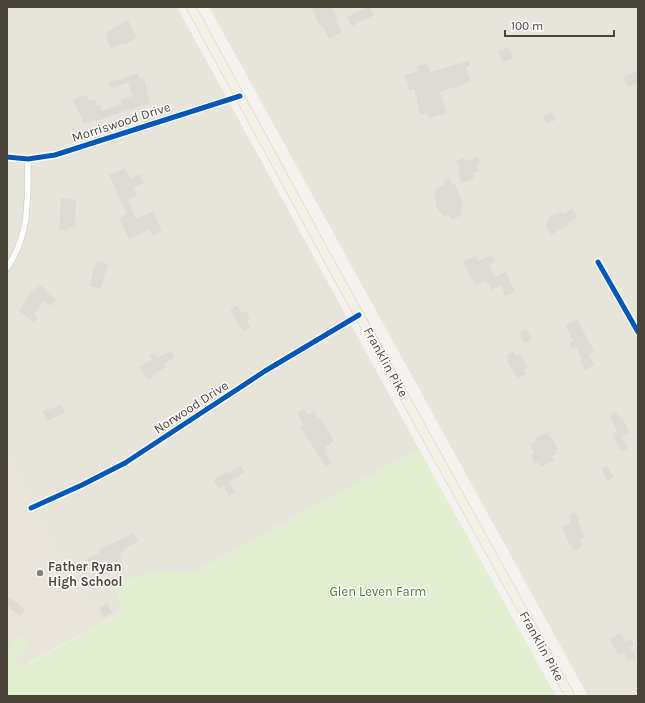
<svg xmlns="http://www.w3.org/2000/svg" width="645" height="703" viewBox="0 0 645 703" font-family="Karla,sans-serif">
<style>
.residential{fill:#e7e4dc}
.education{fill:#eae5da}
.green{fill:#e1eecf}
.building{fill:#dedbd6}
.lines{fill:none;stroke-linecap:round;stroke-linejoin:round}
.minor-casing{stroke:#d2d0cb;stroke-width:7}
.primary-casing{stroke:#d6cebb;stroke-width:10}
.minor{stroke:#fdfdfc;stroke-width:5.5}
.primary{stroke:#f2efe6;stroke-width:9}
.cycleway-casing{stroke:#fff;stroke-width:8}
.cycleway{stroke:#0057b8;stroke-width:5}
.poi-dot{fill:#868178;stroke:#fff;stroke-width:1.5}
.labels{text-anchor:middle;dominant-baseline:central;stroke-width:3;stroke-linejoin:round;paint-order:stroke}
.street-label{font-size:13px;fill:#4b4439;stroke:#fff}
.poi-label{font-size:13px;font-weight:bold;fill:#4b4439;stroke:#fff;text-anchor:start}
.park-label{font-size:13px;fill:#4a7f2a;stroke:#fff}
</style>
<rect width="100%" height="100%" fill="#f4f2ee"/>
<!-- residential -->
<g class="residential">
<polygon points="7,7 177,7 419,449 101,623 43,523 31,508 31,496 7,451"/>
<polygon points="209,7 638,7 638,696 588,696"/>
</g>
<!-- education -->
<polygon class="education" points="7,451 31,496 31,508 34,510 43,523 101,623 19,668 7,667"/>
<!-- green -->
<polygon class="green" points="419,449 556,696 7,696 7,653 12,649 14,637 22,637 28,643 29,650 15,658 21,663 28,664 120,613 117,588 121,581 134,577 160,571 182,573 198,570"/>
<!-- building -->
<g class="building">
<polygon points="311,7 331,7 337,16 335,19 342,32 329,39 322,25 320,26"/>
<polygon points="367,7 370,7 374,15 352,26 347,17"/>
<polygon points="128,20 137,38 124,45 123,43 111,48 105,36 108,34 107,32"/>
<polygon points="509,47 513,59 502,62 498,51"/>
<polygon points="469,61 470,66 466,67 471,82 440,92 447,113 429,118 428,113 420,115 417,101 418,101 414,89 409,90 405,75 418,71 417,66 427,63 430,72"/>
<polygon points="638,71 638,83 628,87 624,77"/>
<polygon points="138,73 139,78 142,77 145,82 148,94 147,94 150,103 96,121 95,120 84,124 73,100 85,95 85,97 87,96 89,101 95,99 97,106 100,105 102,111 122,104 120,100 133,96 128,83 111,88 108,82 114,80 114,81"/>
<polygon points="553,112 556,120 546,124 543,116"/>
<polygon points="464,157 466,161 478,157 481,163 476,165 479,171 473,173 475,178 462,183 458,173 461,172 456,161"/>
<polygon points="125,168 130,179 140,174 144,183 133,188 137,195 128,200 136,219 153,211 162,231 153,235 150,229 129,239 119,218 127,214 109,175"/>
<polygon points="449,178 451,184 454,183 463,203 461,204 463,209 460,210 462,215 452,220 449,214 444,217 442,213 440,214 435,203 437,202 434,196 437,194 435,189 445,185 443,181"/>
<polygon points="61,198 76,200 75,227 68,227 68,231 59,230"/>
<polygon points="572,208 577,216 577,217 568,223 569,224 566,226 551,235 545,224 550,219 549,217 556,213 557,214 560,212 564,214"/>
<polygon points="492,255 495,262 489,265 495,277 506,272 515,292 505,296 501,285 491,290 488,283 486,284 484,281 475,285 463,261 476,256 478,261"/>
<polygon points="97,261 108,264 101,289 90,286 95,265 96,266"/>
<polygon points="40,285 47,290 46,292 56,300 51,306 44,301 35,313 35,315 38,318 34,322 19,311 26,301 25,300 31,292 32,293"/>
<polygon points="237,305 240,311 242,311 243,313 246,311 250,319 247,321 251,327 244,331 242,328 240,328 230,309"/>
<polygon points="577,319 594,351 589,354 594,365 585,370 580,360 582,359 576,347 572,349 569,343 573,341 565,325"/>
<polygon points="526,329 532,339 524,343 519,333"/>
<polygon points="171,351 175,357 164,364 166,367 152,375 154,377 149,380 139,367 152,360 149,356 154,353 157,358"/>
<polygon points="514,351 516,356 520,354 528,368 524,369 526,374 518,378 507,361 509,360 507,355"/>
<polygon points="61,404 65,413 47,421 42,411 47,409 51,409"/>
<polygon points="304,409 308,415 314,411 318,419 320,418 334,441 325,447 328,452 325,453 331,463 326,466 300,427 304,425 297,413"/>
<polygon points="616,411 620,417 623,419 629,433 622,437 628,448 621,452 612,434 617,431 609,415"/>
<polygon points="548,432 558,449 554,451 556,454 552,456 555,460 541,467 538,462 535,464 531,455 534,453 530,444 536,441 535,438"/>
<polygon points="240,465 245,472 229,482 235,492 229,496 223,486 219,489 213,480 226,472 227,474"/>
<polygon points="607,466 614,478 608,481 601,469"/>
<polygon points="575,512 579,519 577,520 585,537 580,539 583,546 574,551 571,544 569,545 562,527 571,522 568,516"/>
<polygon points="134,533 138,542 124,549 125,550 121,552 122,554 119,556 122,562 109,568 105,560 91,567 87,559 99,553 98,550 102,548"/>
<polygon points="7,596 25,609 20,616 7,606"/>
<polygon points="107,603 112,612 104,617 99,608"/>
<polygon points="620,633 625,642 631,639 634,644 630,647 636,658 628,662 624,653 619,655 618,654 609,639"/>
</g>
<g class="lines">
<!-- minor casing -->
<g class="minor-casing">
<g id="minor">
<polyline points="7,157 28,159 55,155 240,96"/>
<polyline points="598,262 638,332"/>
<path d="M7,268C31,232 27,200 28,159"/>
<polyline points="31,508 82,485 125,463 265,371 359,315"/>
</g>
</g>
<!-- primary casing -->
<g class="primary-casing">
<polyline id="primary" points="191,7 333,268 570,696"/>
</g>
<!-- minor -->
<use href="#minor" class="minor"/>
<!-- primary -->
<use href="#primary" class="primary"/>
<!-- cycleway casing -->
<g class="cycleway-casing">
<g id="cycleway">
<polyline points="7,157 28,159 55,155 240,96"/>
<polyline points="598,262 638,332"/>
<polyline points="31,508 82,485 125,463 265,371 359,315"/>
</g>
</g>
<!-- cycleway -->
<use href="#cycleway" class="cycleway"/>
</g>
<!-- markers -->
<circle class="poi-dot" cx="40" cy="573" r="4"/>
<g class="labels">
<!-- street labels -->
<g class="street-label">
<text transform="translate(121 122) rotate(-18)">Morriswood Drive</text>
<text transform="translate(386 362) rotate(61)">Franklin Pike</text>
<text transform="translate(191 407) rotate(-33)">Norwood Drive</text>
<text transform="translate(542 646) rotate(61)">Franklin Pike</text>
</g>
<!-- poi labels -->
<g class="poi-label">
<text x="48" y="566">Father Ryan<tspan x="48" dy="15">High School</tspan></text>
</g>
<!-- park labels -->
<g class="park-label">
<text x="378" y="591">Glen Leven Farm</text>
</g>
</g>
<!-- border -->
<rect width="645" height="703" fill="none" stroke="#4b4439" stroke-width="16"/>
<!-- scale -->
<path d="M505 30v6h109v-6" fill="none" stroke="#4b4439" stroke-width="2"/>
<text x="511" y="30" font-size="12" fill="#4b4439" stroke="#ffffff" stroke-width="3" paint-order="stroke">100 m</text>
</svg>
